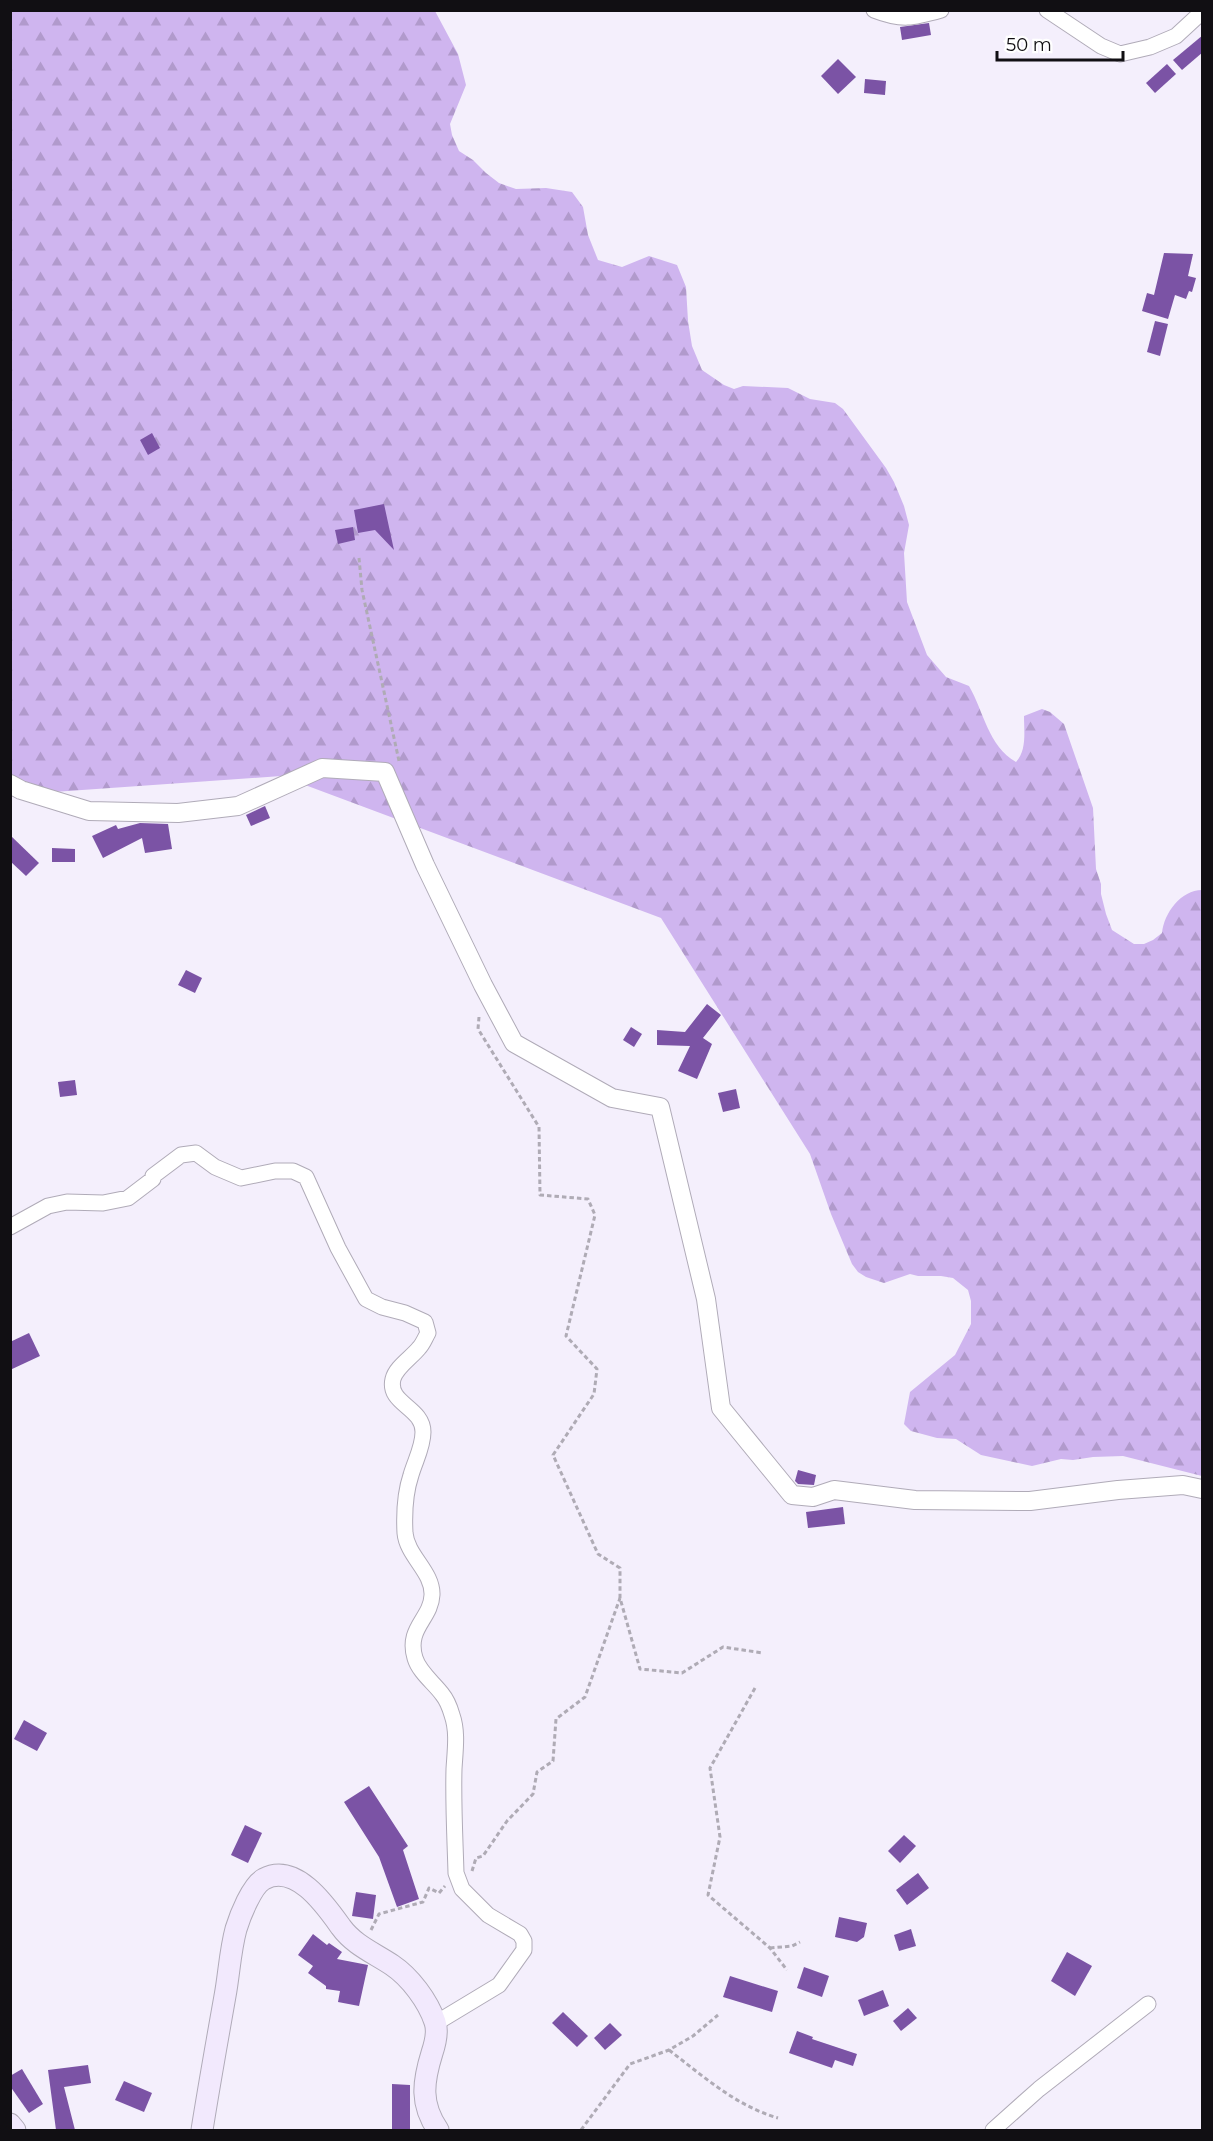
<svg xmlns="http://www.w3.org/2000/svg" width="1213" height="2141" viewBox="0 0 1213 2141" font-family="Montserrat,sans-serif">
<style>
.forest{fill:url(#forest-firs)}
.building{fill:#7b53a5}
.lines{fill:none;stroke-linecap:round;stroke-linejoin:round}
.minor-casing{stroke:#b0abb8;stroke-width:17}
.tertiary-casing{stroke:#b0abb8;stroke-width:20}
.secondary-casing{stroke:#b0abb8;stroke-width:23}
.path{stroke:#afabb5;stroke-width:3;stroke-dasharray:4.5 3;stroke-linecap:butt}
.minor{stroke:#fff;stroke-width:15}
.tertiary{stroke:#fff;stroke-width:18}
.secondary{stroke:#f2e9fd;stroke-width:21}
</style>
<defs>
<pattern id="forest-firs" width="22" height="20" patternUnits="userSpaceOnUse" patternTransform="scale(1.5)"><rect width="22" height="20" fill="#cfb5ef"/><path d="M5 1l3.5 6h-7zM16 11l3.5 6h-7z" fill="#b19acc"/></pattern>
</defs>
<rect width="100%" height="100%" fill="#f4effc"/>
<!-- forest -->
<path class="forest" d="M11,11H435L458,54L466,85L450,124L452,135L459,151L473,160L486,173L499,183L516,189L546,188L572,192L583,207L588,235L598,260L622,267L649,256L677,265L686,287L688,321L692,346L702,370L724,385L734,389L743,386L788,388L810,399L835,403L843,409L886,468L894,482L904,506L909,525L904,553L907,602L927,655L946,677L969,686C984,712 988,746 1016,762C1027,750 1024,731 1024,716L1042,709L1050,712L1064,724L1093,808L1096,869L1101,884V894L1106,914L1112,930L1134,944H1144L1153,940L1162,933C1164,913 1181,890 1202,890V1476L1123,1456L1093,1457L1073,1460L1061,1459L1032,1466L981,1455L956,1439L937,1438L911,1431L904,1424L910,1392L955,1355L971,1324V1301L968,1290L953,1278L941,1276H918L910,1274L884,1283L866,1277L858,1272L852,1264L831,1214L810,1154L661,918L281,776L11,795Z"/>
<!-- building -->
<g class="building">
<polygon points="929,23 931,35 902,40 900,27"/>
<polygon points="1203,35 1203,52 1182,70 1173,60"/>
<polygon points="838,59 856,77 838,94 821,76"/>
<polygon points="1167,64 1176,74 1155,93 1146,83"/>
<polygon points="865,79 886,81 885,95 864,93"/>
<polygon points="1164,253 1193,254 1188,276 1196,278 1192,292 1189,291 1186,299 1175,295 1168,319 1142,311 1147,293 1154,295"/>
<polygon points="1155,321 1168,324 1160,356 1147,352"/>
<polygon points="152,433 160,448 148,455 140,440"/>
<polygon points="384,504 394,550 375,530 358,533 354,510"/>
<polygon points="353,527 355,540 338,544 335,530"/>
<polygon points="265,806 270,818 251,826 246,815"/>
<polygon points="140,823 168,824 172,849 145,853 142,838 103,858 92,836 116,825 118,829"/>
<polygon points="10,835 39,863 26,876 10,861"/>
<polygon points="52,848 75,849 75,862 52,862"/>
<polygon points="186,970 202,978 195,993 178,985"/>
<polygon points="707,1004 721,1015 703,1038 712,1044 697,1079 678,1071 690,1046 657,1045 657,1030 685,1032"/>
<polygon points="631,1027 642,1034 634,1047 623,1040"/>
<polygon points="75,1080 77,1095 60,1097 58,1082"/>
<polygon points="736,1089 740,1108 723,1112 718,1093"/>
<polygon points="29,1333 40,1356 10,1370 10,1342"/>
<polygon points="798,1470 816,1475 814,1485 798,1484 795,1481"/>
<polygon points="843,1507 845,1524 808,1528 806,1512"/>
<polygon points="24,1720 47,1733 37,1751 14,1739"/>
<polygon points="369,1786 408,1846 403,1850 419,1899 397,1907 379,1857 344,1802"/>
<polygon points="245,1825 262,1833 248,1863 231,1855"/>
<polygon points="904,1835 916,1846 900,1863 888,1851"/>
<polygon points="918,1873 929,1888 907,1905 896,1890"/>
<polygon points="356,1892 376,1895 373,1919 352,1916"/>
<polygon points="839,1917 867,1923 864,1937 857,1942 835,1937"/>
<polygon points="911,1929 916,1946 899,1951 894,1935"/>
<polygon points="313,1934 327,1945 329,1943 342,1952 337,1959 368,1965 359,2006 338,2002 340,1991 326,1989 326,1986 308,1973 313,1966 298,1955"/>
<polygon points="1067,1952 1092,1966 1075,1996 1051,1981"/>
<polygon points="804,1967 829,1976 822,1997 797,1988"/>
<polygon points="730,1976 778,1991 772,2012 723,1997"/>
<polygon points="883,1990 889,2006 864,2016 858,2000"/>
<polygon points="908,2008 917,2018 901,2031 893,2021"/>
<polygon points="563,2012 588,2036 577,2047 552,2023"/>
<polygon points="610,2023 622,2035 605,2050 594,2038"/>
<polygon points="797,2031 813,2037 812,2039 857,2054 853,2066 835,2060 832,2068 789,2053"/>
<polygon points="88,2065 91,2083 64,2087 75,2130 56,2130 48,2070"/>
<polygon points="22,2069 43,2104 29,2113 10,2086 10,2076"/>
<polygon points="124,2081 152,2093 144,2112 115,2100"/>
<polygon points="392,2084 410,2085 410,2130 392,2130"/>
</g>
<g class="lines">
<!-- minor casing -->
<g class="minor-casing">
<g id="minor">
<path d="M874,10C902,21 913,18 941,10"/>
<polyline points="1047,10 1101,46 1120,54 1150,47 1176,36 1202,12"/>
<path d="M10,1227L48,1206L67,1202L103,1203L128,1198L153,1179V1176L181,1155L196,1153L215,1167L241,1178L275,1171H293L306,1177L338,1248L366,1299L382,1307L405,1313L425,1322L428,1333C425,1338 423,1344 419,1348C411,1358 396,1367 393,1379C387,1404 423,1407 423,1432C423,1447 415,1461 411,1475C405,1493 404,1514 405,1533C407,1556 433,1572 432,1595C431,1619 406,1628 415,1658C419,1672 434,1683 442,1694C447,1700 450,1708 452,1715C458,1732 455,1751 454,1769C453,1803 455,1838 456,1873L462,1889L488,1915L520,1934L524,1941V1950L499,1985L436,2023"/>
<polyline points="993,2130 1039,2089 1148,2004"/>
</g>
</g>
<!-- tertiary casing -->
<g class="tertiary-casing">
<polyline id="tertiary" points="10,784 21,790 89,811 178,813 238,806 322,768 385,772 425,865 483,985 514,1043 612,1098 660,1107 706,1299 721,1408 792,1495 813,1497 834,1490 915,1500 1030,1501 1118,1490 1183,1485 1202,1489"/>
</g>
<!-- secondary casing -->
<g class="secondary-casing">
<g id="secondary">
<polyline points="10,2124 15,2130"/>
<path d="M202,2130C209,2086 217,2041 225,1996C229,1975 230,1951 236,1929C240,1916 252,1885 264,1879C296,1862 326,1906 341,1927C354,1945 374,1953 392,1965C410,1977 428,2001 435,2022C438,2031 435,2044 432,2053C423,2082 420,2104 438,2130"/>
</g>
</g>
<!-- path -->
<g class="path">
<polyline points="359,558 362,590 399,761"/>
<polyline points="479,1017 478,1029 539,1127 540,1195 588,1199 595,1215 566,1336 597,1369 594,1394 553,1455 598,1554 620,1568 620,1598 640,1669 682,1673 723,1647 763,1653"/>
<polyline points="755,1688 710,1768 720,1837 708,1895 770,1948 787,1970"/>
<polyline points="472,1871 476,1858 483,1856 507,1821 533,1794 537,1772 553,1761 556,1719 585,1697 620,1598"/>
<polyline points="371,1930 379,1914 423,1902 429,1888 439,1893 445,1886"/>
<polyline points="770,1948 792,1946 800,1942"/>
<path d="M669,2050C703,2076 736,2106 778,2118"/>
<polyline points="581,2130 630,2064 669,2050 693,2036 718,2015"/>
</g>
<!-- minor -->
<use href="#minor" class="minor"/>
<!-- tertiary -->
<use href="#tertiary" class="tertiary"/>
<!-- secondary -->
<use href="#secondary" class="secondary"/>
</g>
<!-- border -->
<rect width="1213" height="2141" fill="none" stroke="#110f13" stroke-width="24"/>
<!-- scale -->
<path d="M997 51v9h126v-9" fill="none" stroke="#110f13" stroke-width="3"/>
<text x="1006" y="51" font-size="18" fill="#110f13" stroke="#ffffff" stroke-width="4.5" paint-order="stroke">50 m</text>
</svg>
